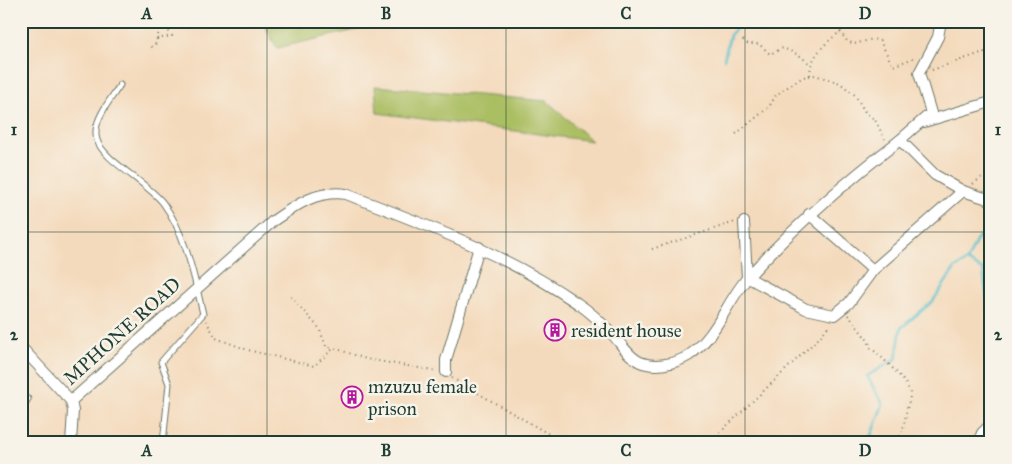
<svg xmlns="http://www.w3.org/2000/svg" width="1012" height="464" viewBox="0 0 1012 464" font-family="'IM FELL Great Primer',serif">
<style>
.green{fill:#aabe62;stroke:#647e4b}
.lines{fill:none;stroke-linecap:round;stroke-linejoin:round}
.stream{stroke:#53c0cc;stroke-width:2.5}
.lane-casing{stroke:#6a7464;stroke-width:7}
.street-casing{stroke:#6a7464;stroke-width:12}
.path{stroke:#6a7464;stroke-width:2;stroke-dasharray:1 4;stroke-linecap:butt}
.lane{stroke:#fff;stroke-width:5}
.street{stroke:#fff;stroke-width:10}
.grid{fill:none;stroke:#1f3d34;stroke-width:1;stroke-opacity:0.55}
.labels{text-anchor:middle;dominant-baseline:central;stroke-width:5;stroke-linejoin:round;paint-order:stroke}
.poi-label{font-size:19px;fill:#1f3d34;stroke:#f7f3e8;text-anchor:start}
.street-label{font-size:19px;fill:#1f3d34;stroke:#f7f3e8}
.neatline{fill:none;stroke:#1f3d34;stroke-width:2}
.grid-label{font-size:16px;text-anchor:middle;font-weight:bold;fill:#1f3d34}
</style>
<rect width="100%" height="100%" fill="#f7f3e8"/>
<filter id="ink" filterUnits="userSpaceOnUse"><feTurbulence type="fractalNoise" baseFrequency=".02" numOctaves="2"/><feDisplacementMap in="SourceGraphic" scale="10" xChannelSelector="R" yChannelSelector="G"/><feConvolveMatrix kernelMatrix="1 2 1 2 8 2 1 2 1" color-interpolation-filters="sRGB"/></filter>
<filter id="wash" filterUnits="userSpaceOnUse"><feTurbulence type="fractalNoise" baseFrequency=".0096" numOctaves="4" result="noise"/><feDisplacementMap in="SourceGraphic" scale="20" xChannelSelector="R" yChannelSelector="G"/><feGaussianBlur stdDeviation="1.12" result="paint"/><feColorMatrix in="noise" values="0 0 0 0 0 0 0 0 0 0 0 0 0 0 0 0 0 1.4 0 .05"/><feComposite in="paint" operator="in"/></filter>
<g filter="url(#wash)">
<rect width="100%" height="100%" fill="#f4dabc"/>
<!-- green -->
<g class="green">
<polygon points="262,21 395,21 277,48"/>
<polygon points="375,86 547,101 592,141 377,113"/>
</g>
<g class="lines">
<!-- stream -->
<g class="stream">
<polyline points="724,59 730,35 743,21"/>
<polyline points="967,261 983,270 988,306 991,309"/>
<polyline points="868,443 883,404 867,376 896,359 901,328 933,301 955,268 967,261 977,239 991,225"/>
</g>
</g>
</g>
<g filter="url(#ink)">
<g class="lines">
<!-- lane casing -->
<g class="lane-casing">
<g id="lane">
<path d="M120,85C111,99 91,122 97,140C103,160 148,183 163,203C186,234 194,277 203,314L161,362L169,384L163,443"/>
<polyline points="21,409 28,399"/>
</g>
</g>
<!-- street casing -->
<g class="street-casing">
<g id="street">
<polyline points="924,122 991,102"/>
<polyline points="900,140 931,113 919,73 938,37 941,21"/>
<polyline points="963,191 991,200"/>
<polyline points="809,214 873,270"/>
<polyline points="21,347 71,401 73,411 71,443"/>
<polyline points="446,372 446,360 479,247"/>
<path d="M71,401L273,221C296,205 317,190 346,194C426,225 506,254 577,303C591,312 603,324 614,336C622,345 629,357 640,362C654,368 675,364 688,356C717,337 727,300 749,276C795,225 847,181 900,140L935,175L963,191L873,270L849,303L834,315L806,309L747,277L744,222"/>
<polyline points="978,443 982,433 991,424"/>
</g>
</g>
<!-- path -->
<g class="path">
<polyline points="840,32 847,41 854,44 873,39 880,41 893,66 916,57"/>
<polyline points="157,39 172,36 163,23"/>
<polyline points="743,40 748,44 759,44 770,54 783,48 799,55 810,64"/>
<polyline points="151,47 155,45 162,21"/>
<polyline points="932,70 984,52 991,66"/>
<path d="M810,75C810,50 836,36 854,21"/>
<polyline points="736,134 769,107 776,95 789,86 803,77 815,75 840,83 855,95 865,112 875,120 885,139"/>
<polyline points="973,184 991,170"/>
<polyline points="652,249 735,222"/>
<polyline points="291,297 319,328 326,346 334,348"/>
<path d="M848,315L869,342L870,347C879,355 910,382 910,394C910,401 907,407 906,413C905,425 902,432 896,443"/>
<polyline points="206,321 216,338 248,350 314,366 334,348 366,359 437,371"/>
<polyline points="452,378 564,443"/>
<polyline points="709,443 820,337 830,324"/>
</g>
<!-- lane -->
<use href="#lane" class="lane"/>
<!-- street -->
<use href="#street" class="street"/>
</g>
</g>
<!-- grid -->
<path class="grid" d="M267,21V443M506,21V443M745,21V443M21,232H991"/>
<!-- icons -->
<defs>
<g id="building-ring" transform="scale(1.125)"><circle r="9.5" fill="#f7f3e8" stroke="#b5179e" stroke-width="1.5"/><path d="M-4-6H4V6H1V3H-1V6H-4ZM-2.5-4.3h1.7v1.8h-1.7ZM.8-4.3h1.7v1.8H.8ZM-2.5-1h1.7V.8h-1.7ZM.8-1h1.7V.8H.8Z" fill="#b5179e"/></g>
</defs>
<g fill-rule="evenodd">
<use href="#building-ring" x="555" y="330"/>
<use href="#building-ring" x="352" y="397"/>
</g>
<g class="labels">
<!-- poi labels -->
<g class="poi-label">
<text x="571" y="330">resident house</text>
<text x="368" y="386">mzuzu female<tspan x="368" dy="22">prison</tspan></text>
</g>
<!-- street labels -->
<g class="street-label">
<text transform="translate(122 331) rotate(-42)">MPHONE ROAD</text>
</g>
</g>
<!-- margin -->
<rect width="1012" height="464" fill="none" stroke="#f7f3e8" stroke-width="55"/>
<rect x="28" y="28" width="956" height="408" class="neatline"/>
<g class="grid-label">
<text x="147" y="19">A</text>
<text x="386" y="19">B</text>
<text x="626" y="19">C</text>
<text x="865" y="19">D</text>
<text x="14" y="135">1</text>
<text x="998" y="135">1</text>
<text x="14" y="340">2</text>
<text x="998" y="340">2</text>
<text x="147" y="456">A</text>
<text x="386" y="456">B</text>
<text x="626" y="456">C</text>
<text x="865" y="456">D</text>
</g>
</svg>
